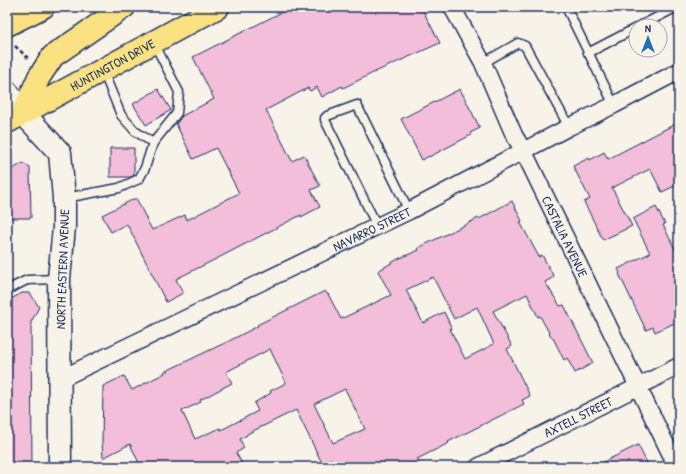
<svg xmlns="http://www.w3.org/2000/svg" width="686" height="474" viewBox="0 0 686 474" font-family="'Patrick Hand',sans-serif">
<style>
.building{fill:#f2beda;stroke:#1b2f5e;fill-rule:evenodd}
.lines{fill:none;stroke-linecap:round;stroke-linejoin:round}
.lane-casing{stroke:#1b2f5e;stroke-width:11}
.street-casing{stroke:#1b2f5e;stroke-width:19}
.secondary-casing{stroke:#1b2f5e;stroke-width:25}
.primary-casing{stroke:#1b2f5e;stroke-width:25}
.path{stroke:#1b2f5e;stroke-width:2.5;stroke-dasharray:4 3;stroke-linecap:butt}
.lane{stroke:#f7f3e8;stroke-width:8}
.street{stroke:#f7f3e8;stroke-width:16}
.secondary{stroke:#f7f3e8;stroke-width:22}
.primary{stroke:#fae181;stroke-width:22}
.labels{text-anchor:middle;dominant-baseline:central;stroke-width:3;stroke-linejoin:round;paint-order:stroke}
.street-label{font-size:13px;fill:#1b2f5e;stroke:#f7f3e8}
</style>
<rect width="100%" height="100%" fill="#f7f3e8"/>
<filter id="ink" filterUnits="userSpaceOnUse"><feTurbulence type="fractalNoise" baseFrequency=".025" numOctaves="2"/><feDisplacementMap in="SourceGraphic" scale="8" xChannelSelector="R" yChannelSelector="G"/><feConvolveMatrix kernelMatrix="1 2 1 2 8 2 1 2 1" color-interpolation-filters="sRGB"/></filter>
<g filter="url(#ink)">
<!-- building -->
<g class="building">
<polygon points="292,7 421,7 440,43 375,72 343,88 342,86 322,97 317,87 310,91 308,88 266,110 292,161 304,155 320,186 311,190 320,207 301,217 301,215 222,256 176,279 183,293 166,302 127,224 111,232 102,215 136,198 152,230 185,215 187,220 239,193 216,148 193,159 176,124 182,116 214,99 193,57"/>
<polygon points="158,89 171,110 146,125 133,104"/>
<polygon points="460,89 480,128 470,133 471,135 429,157 429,156 422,160 401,119"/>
<polygon points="679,122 679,184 662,192 650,169 612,188 632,226 603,240 584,202 590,199 573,166 589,158 590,160 604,152 608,159"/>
<polygon points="110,148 134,148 134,175 131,177 110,177"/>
<polygon points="23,163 30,168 31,218 7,218 7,172"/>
<path d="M512,201L522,221L520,222L539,257L542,255L554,277L545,282L560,306L564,305L593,363L575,373L567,358L564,360L553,338H552L540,316L538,317L527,294L493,311L512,346L507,349L530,396L522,400L524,404L448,442L449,443L417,459L419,462L408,467H335L331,459L322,463L296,410L247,434V435L240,439L244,448L236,453L244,467H141L130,444L103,458L102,442L103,386L124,376L132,390L165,373L164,372L231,340L258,326L257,325L325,291L328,295V294L341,319L391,295L378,271L398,259L419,250L418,248L465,225L478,218L479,219ZM433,277L454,319L477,307L494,344L465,359L450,329H452L444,312L423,323L406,290ZM270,349L286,383L270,391L271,393L254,403L258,411L221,430L220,428L195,439L182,411L201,402L200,400L232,383L226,372ZM345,389L365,429L333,443L314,404Z"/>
<polygon points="656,207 665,224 663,225 679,257 679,321 655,332 653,327 646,330 619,274 620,273 618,269 650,253 633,219"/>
<polygon points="22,293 30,293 39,307 31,322 32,467 7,467 7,301"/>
<polygon points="638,445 649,467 593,467"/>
</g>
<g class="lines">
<!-- lane casing -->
<g class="lane-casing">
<g id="lane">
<polyline points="566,7 614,105"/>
<polyline points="640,26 677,7"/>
<polyline points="588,53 636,28"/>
<polyline points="483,63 518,43 525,46 569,127"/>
<polyline points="103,71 121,115 135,131 153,143"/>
<polyline points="65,198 119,188 139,179 145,168 153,143 177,113 179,92 154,43"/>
<polyline points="377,226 325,120 325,118 327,116 357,105 409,211"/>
<polyline points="7,290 27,280 58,279"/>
</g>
</g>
<!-- street casing -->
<g class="street-casing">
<g id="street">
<path id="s1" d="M452,7L483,63L514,135L523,150L677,467"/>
<path id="s2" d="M60,379L409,211L569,127L614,105L679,71"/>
<path id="s3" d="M478,467L679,366"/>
</g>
</g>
<!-- secondary casing -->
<g class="secondary-casing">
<polyline id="secondary" points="7,92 23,113 60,153 64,198 64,227 59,279 60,467"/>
</g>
<!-- primary casing -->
<g class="primary-casing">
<g id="primary">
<polyline points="7,25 43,7"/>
<polyline points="23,113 39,77 53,56 124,7"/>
<path id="s4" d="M7,122L218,7"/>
</g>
</g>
<!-- path -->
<polyline class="path" points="15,46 28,58"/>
<!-- lane -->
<use href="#lane" class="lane"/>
<!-- street -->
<use href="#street" class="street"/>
<!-- secondary -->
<use href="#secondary" class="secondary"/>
<!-- primary -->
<use href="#primary" class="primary"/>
</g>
</g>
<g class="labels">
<!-- street labels -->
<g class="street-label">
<text stroke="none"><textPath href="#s4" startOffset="120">HUNTINGTON DRIVE</textPath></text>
<text stroke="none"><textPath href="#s2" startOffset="346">NAVARRO STREET</textPath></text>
<text stroke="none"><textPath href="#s1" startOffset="256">CASTALIA AVENUE</textPath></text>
<text transform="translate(62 269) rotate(-88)">NORTH EASTERN AVENUE</text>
<text stroke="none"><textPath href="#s3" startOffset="112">AXTELL STREET</textPath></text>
</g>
</g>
<!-- margin -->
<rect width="686" height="474" fill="none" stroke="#f7f3e8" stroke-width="24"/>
<rect x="12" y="12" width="662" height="450" fill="none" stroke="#1b2f5e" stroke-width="1.5" filter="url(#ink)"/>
<!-- north arrow -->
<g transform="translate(648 38)"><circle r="19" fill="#f7f3e8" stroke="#9fa5b1"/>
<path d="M0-3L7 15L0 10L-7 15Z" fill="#1f6fb2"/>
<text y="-6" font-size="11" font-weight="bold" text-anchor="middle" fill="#1b2f5e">N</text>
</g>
</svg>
